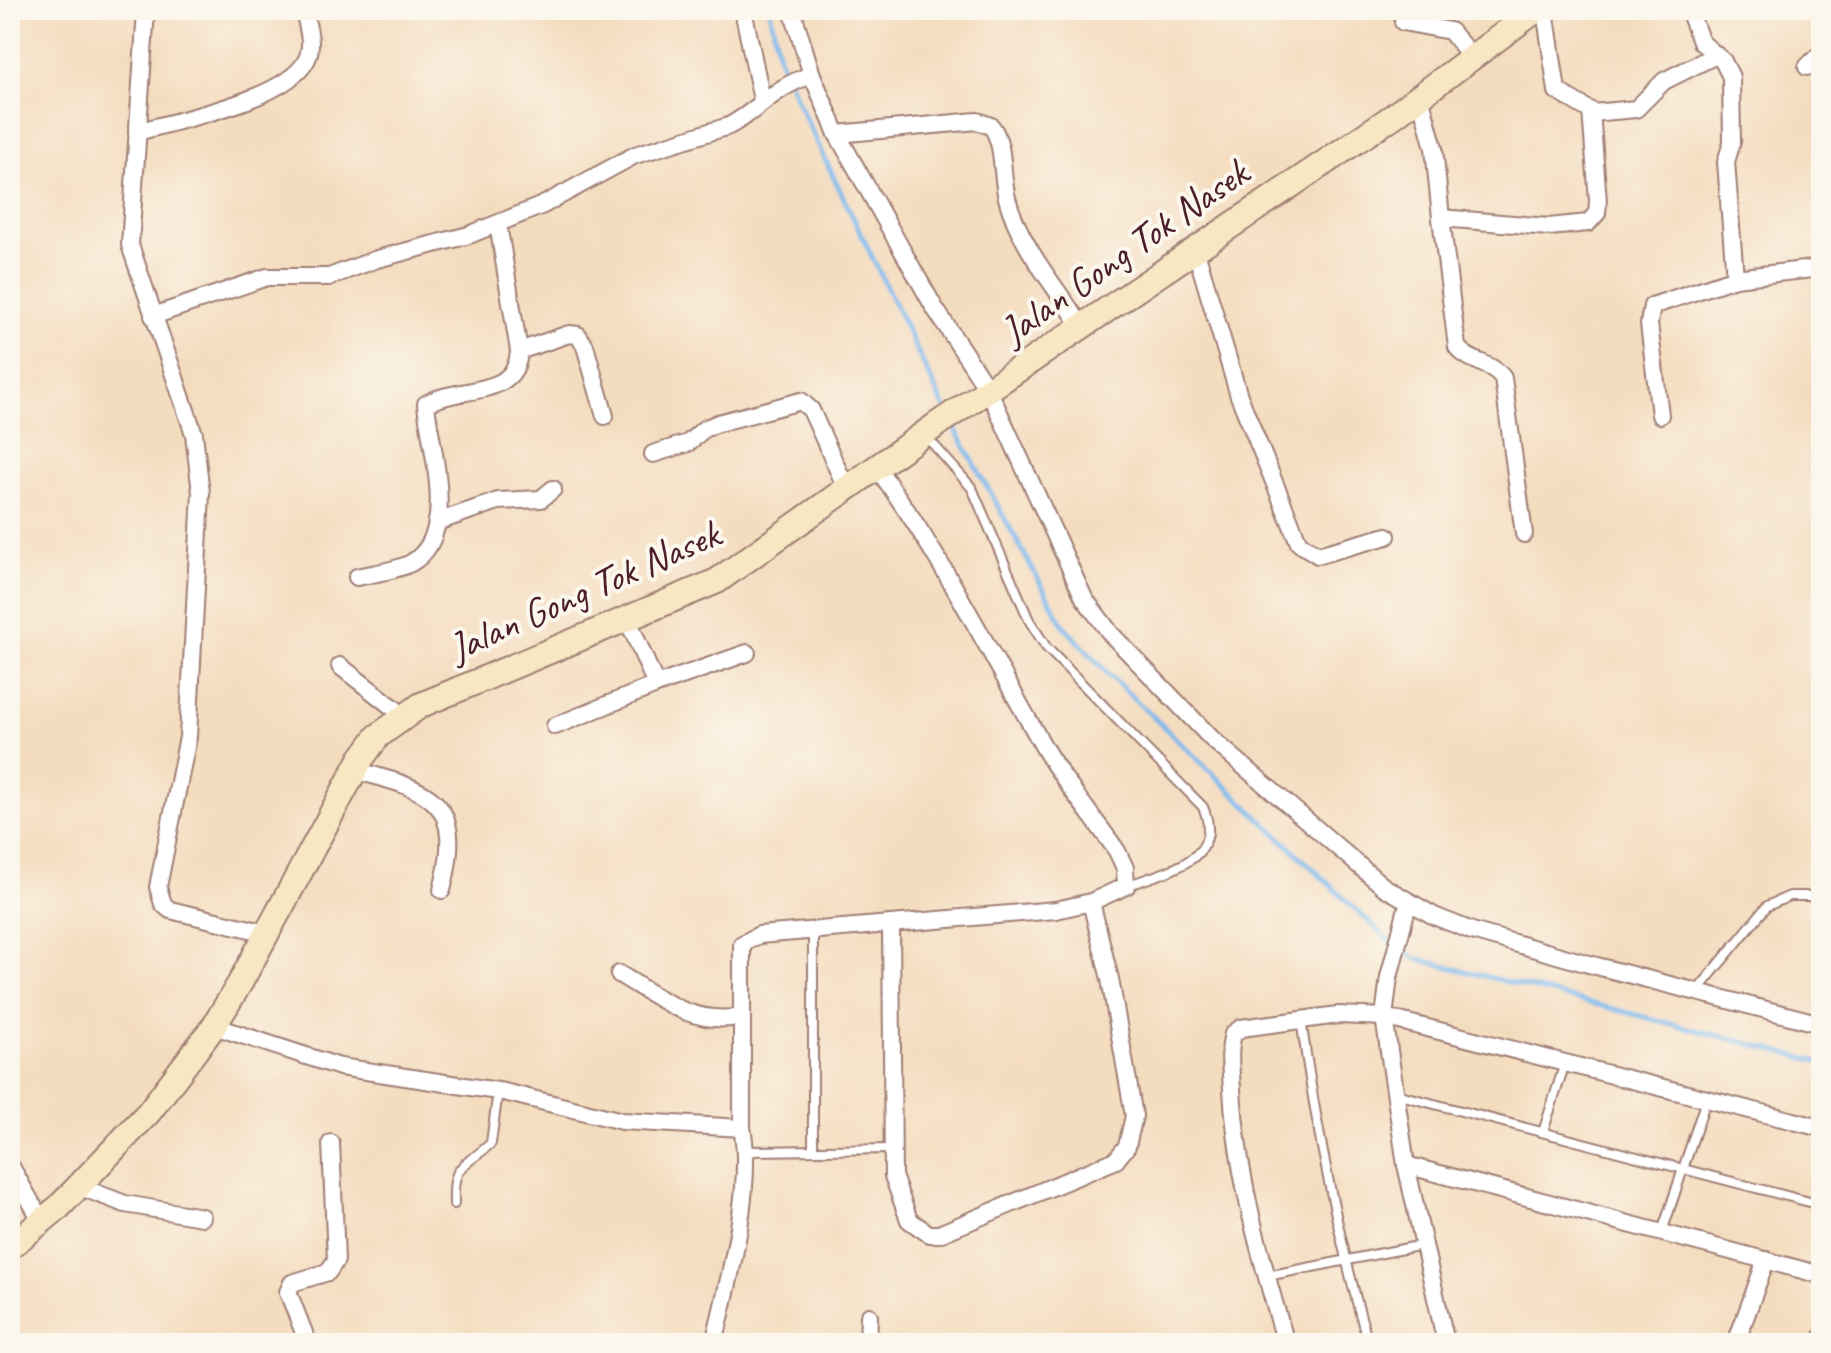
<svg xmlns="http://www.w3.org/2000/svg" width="1831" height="1353" viewBox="0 0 1831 1353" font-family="Caveat,sans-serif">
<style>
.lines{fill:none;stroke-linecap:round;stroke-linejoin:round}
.stream{stroke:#7ab7ed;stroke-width:5}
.service-casing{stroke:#9f7e74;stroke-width:12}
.minor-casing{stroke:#9f7e74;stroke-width:20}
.secondary-casing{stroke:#9f7e74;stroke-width:28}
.service{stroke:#fff;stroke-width:8}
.minor{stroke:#fff;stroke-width:16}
.secondary{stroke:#f7e8c3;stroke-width:24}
.labels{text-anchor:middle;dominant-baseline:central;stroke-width:8;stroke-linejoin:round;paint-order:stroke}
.street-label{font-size:40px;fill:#4a1f2b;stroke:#fbf7ec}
</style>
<rect width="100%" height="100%" fill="#fbf7ec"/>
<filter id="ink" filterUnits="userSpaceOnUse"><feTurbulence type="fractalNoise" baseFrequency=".0125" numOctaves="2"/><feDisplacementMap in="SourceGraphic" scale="16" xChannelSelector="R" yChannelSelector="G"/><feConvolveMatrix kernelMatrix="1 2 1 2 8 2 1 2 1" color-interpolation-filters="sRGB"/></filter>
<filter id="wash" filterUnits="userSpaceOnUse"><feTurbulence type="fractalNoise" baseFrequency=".006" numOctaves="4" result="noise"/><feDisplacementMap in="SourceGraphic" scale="32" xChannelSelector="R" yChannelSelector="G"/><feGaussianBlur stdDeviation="1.8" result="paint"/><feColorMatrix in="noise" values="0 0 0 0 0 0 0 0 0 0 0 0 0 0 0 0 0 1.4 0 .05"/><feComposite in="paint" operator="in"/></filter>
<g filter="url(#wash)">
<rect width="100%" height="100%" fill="#f4dcbe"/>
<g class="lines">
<!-- stream -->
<g class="stream">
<polyline points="770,10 779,57 802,111 946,411"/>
<polyline points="952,423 1064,626 1110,676 1386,938 1414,958 1821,1062"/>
</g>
</g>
</g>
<g filter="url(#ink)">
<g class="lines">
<!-- service casing -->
<g class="service-casing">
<g id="service">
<path d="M925,435L972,488L1029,620L1046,647L1203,807C1226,861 1166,871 1126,886"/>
<polyline points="813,931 813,1147"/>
<polyline points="1697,991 1767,906 1790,896 1821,896"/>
<path d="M1301,1019C1316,1129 1338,1236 1368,1343"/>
<polyline points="1396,1094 1821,1205"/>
<polyline points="1543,1132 1565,1063"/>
<polyline points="747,1151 892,1149"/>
<path d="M454,1204C452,1161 464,1169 491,1143L498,1091"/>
<polyline points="1662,1232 1706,1100"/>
<polyline points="10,1269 14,1284 10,1291"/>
<polyline points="1267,1276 1423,1245"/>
<polyline points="1816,1343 1821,1330"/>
</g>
</g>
<!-- minor casing -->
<g class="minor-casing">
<g id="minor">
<polyline points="146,10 130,245 194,434 201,493 188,737 158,887 163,904 170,910 267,933"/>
<polyline points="743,10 762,100"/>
<polyline points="792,10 812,75 837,134 934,307 989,391 1084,598 1111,634 1212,739 1384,887 1434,916 1472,931 1585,963 1821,1024"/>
<polyline points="1689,10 1701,42 1723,61 1731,77 1732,142 1726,162 1735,278"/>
<polyline points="1403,22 1450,31 1473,58"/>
<polyline points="1427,26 1431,10"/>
<polyline points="1807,67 1821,53"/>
<polyline points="1420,96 1434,148 1441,218 1549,227 1588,223 1597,213 1598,201 1591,111 1557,91 1545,10"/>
<polyline points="1592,113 1636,109 1664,81 1716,55"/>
<path d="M137,132C178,120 289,99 307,59C314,45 307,25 304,10"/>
<path d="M837,134L977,121L991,126C1005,143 1001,177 1007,198C1019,245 1056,287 1082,327"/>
<path d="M1441,218L1457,347C1469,363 1492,362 1503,378L1524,534"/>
<polyline points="1195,248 1239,396 1299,543 1318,555 1387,536"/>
<path d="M153,316L267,277H329L377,259L469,235L543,205L635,155L729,126C761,109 773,87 812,75"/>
<polyline points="519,351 569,334 578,335 585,346 605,416"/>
<polyline points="1660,415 1649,324 1652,306 1735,278 1821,268"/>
<polyline points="653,454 688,443 704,429 718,423 801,401 811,410 847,490"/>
<polyline points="437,522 498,501 541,499 553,489"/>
<path d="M357,577C374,573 396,571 411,563C460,535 430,448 426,404C458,385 517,399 519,351L498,224"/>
<polyline points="628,620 656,685 747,653"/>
<polyline points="340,666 404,716"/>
<polyline points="555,726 656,685"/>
<path d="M354,770C433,791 465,800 442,890"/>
<polyline points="1408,904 1389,977 1384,1017 1406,1165 1446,1343"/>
<polyline points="891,925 893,1176 909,1220 929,1234 939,1234 1116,1160 1127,1146 1134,1116 1110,979 1091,902"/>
<path d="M619,974C660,998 690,1025 740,1017"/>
<polyline points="214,1026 340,1067 504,1092 622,1121 742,1128"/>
<polyline points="10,1165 41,1220"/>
<polyline points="1406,1165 1821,1275"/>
<polyline points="78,1186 125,1204 202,1217"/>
<polyline points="308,1343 288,1292 292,1283 328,1272 336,1260 331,1143"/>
<path d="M714,1343C728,1285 754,1185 742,1128V944L759,935L1056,910L1091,902L1126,886L1125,868L1117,851C1094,818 1067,786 1046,751C991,656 943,557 877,468"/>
<polyline points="868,1343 869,1316"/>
<path d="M1286,1343C1261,1259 1237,1177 1232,1089C1231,1071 1228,1052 1233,1034L1241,1028L1338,1015L1384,1017L1821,1128"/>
<polyline points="1736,1343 1766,1260"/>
</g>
</g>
<!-- secondary casing -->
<g class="secondary-casing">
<polyline id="secondary" points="10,1247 59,1207 149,1112 214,1026 240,983 361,759 378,736 421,705 717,581 939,423 1392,117 1536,10"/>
</g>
<!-- service -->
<use href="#service" class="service"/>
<!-- minor -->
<use href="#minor" class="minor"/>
<!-- secondary -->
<use href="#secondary" class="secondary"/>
</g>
</g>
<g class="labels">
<!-- street labels -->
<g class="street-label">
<text transform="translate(1124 252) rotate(-35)">Jalan Gong Tok Nasek</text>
<text transform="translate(584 591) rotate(-24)">Jalan Gong Tok Nasek</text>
</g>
</g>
<!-- margin -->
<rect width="1831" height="1353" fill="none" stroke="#fbf7ec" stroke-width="40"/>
</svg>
